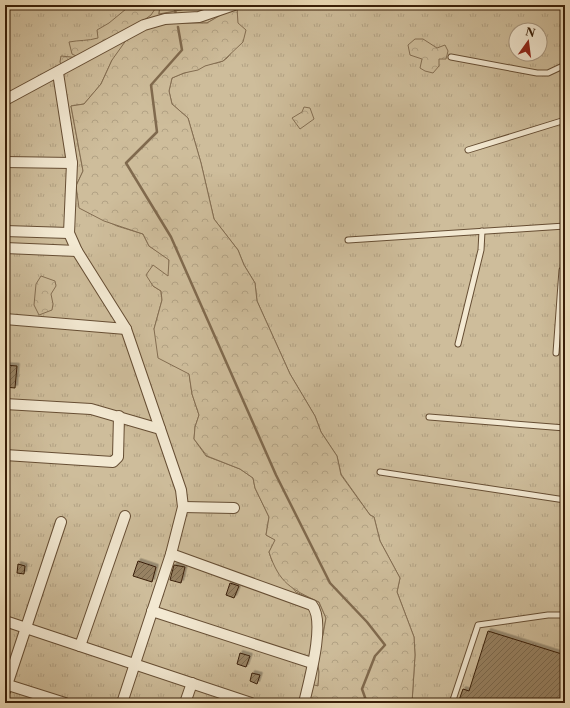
<svg xmlns="http://www.w3.org/2000/svg" width="570" height="708" viewBox="0 0 570 708" font-family="'Libre Caslon Text',serif">
<style>
.grass{fill:url(#grass-tufts);stroke:#846e52;fill-rule:evenodd}
.forest{fill:url(#forest-crowns);stroke:#846e52}
.lines{fill:none;stroke-linecap:round;stroke-linejoin:round}
.stream{stroke:#806a4e;stroke-width:2.5}
.building{fill:url(#building-hatch);stroke:#391f08;filter:url(#shadow)}
.lane-casing{stroke:#664e34;stroke-width:7}
.street-casing{stroke:#664e34;stroke-width:12}
.lane{stroke:#f3e9d2;stroke-width:5}
.street{stroke:#f3e9d2;stroke-width:10}
</style>
<defs>
<pattern id="grass-tufts" width="24" height="20" patternUnits="userSpaceOnUse"><rect width="24" height="20" fill="#cebd9b"/><path d="M3 7l-1-3M5 7V3M7 7l1-3M15 17l-1-3M17 17v-4M19 17l1-3" fill="none" stroke="#b2a284"/></pattern>
<pattern id="forest-crowns" width="20" height="18" patternUnits="userSpaceOnUse"><rect width="20" height="18" fill="#cebd9b"/><path d="M2 6a3 3 0 1 1 6 0M12 15a3 3 0 1 1 6 0" fill="none" stroke="#b2a284"/></pattern>
<pattern id="building-hatch" width="6" height="6" patternUnits="userSpaceOnUse"><rect width="6" height="6" fill="#978264"/><path d="M-1 1l2-2M0 6l6-6M5 7l2-2" fill="none" stroke="#7c6a50"/></pattern>
<filter id="shadow"><feDropShadow dx="2.5" dy="-2.5" stdDeviation="0" flood-color="#0004"/></filter>
</defs>
<rect width="100%" height="100%" fill="#edddb9"/>
<filter id="stains"><feTurbulence type="fractalNoise" baseFrequency=".005" numOctaves="4"/><feColorMatrix values="0 0 0 0 .2 0 0 0 0 .09 0 0 0 0 .02 0 0 0 .5 -.17"/></filter>
<radialGradient id="worn" r=".72"><stop offset=".6" stop-color="#630" stop-opacity="0"/><stop offset="1" stop-color="#630" stop-opacity=".3"/></radialGradient>
<!-- grass -->
<path class="grass" d="M5,5H160L159,14L207,5H565V703H412L415,655L414,637L397,592L400,578L380,541L374,517L370,515L341,474L337,456L321,432L315,416L290,374L257,301L255,283L244,265L238,250L214,219L201,163L188,118L172,104L169,91L172,78C183,73 194,70 204,66C210,63 217,64 223,61C238,53 238,24 237,9L226,12L207,23H166L112,60L101,84L84,104L71,106L83,171L76,186L80,208L117,226L143,234L149,246L169,259V276L153,286L161,291L162,300L154,329L175,365L189,373L192,394L199,415L195,427L194,439L206,456L240,469L253,478L255,488L269,517L266,535L276,540L269,552L272,561L296,592L319,602L326,618L323,635L316,653L319,672L318,687L302,703H5ZM516,30H540V54H516Z"/>
<!-- forest -->
<g class="forest">
<path d="M126,5L157,6L151,15L140,23L64,71L60,62L61,56L80,58L72,54L69,42C79,40 88,41 98,38L97,30L109,23L126,9Z"/>
<polygon points="160,5 207,5 159,14"/>
<path d="M237,8L238,23L246,30L243,42L223,61L205,66L198,70L184,73L172,78L169,91L172,104L188,118L201,163L214,219L238,250L244,265L255,283L257,301L290,374L315,416L321,432L337,456L341,475L370,515L374,517L380,541L400,578L397,592L414,637L415,655L412,703H302L311,684L318,686L319,672L316,653L323,635L326,618L319,602C291,589 279,583 269,552L275,540L266,535L269,517L255,488L253,478L240,469L207,456L194,439L195,427L199,415L192,394L189,374L158,358L154,329L162,300L161,291L153,286L146,275L153,265L168,276L169,260L149,246L143,234L104,221L79,208L76,186L83,171L71,106L84,104L101,84L112,60L127,39L146,28L166,23H207L226,12Z"/>
<polygon points="415,39 423,39 437,48 445,45 448,51 446,59 439,59 439,66 433,73 425,71 420,68 422,59 410,55 408,45"/>
<polygon points="304,107 310,108 314,119 300,129 292,118 302,112"/>
<polygon points="41,276 55,281 56,286 51,294 53,304 52,310 39,315 34,305 36,284"/>
</g>
<g class="lines">
<!-- stream -->
<g class="stream">
<polyline points="174,5 176,15"/>
<polyline points="178,27 182,50 151,85 157,132 126,163 171,237 276,475 330,583 367,622 385,645 375,656 362,689 367,703"/>
</g>
</g>
<!-- building -->
<g class="building">
<polygon points="5,365 17,366 15,388 5,387"/>
<polygon points="138,561 156,567 152,582 133,576"/>
<polygon points="18,564 25,566 24,574 17,573"/>
<polygon points="174,565 185,567 181,583 170,580"/>
<polygon points="230,583 239,586 234,598 226,595"/>
<polygon points="488,631 565,655 565,703 458,703 463,689 469,691"/>
<polygon points="240,653 250,656 246,667 237,664"/>
<polygon points="252,673 260,675 257,684 250,681"/>
</g>
<g class="lines">
<!-- lane casing -->
<g class="lane-casing">
<g id="lane">
<polyline points="451,57 537,73 548,73 565,65"/>
<polyline points="468,150 565,120"/>
<polyline points="348,240 565,226"/>
<polyline points="458,344 481,250 482,231"/>
<polyline points="556,353 562,270 565,267"/>
<polyline points="429,417 565,428"/>
<polyline points="380,472 565,500"/>
<polyline points="452,703 478,625 548,615 565,615"/>
</g>
</g>
<!-- street casing -->
<g class="street-casing">
<g id="street">
<polyline points="58,73 72,163 69,233 77,251 126,329 181,490 183,507 171,554 122,703"/>
<polyline points="5,100 144,25 165,19 199,17 234,5"/>
<polyline points="5,162 72,163"/>
<polyline points="5,231 69,233"/>
<polyline points="5,248 77,251"/>
<polyline points="5,319 126,329"/>
<polyline points="5,404 91,409 160,429"/>
<polyline points="5,455 113,462 118,457 119,416"/>
<polyline points="183,507 234,508"/>
<path d="M171,554L312,605C326,622 309,681 304,703"/>
<polyline points="152,611 312,663"/>
<polyline points="5,621 251,703"/>
<polyline points="80,646 125,516"/>
<polyline points="5,684 65,703"/>
<polyline points="5,691 61,522"/>
<polyline points="185,703 192,683"/>
</g>
</g>
<!-- lane -->
<use href="#lane" class="lane"/>
<!-- street -->
<use href="#street" class="street"/>
</g>
<!-- margin -->
<rect width="570" height="708" fill="none" stroke="#edddb9" stroke-width="20"/>
<rect x="6" y="6" width="558" height="696" fill="none" stroke="#391f08" stroke-width="2"/>
<rect x="10" y="10" width="550" height="688" fill="none" stroke="#391f08"/>
<!-- north arrow -->
<g transform="translate(528 42) rotate(14)"><circle r="19" fill="#f3e9d2" stroke="#a99881"/>
<path d="M0-3L7 15L0 10L-7 15Z" fill="#8f2418"/>
<text y="-6" font-size="11" font-weight="bold" text-anchor="middle" fill="#391f08">N</text>
</g>
<rect width="100%" height="100%" filter="url(#stains)"/>
<rect width="100%" height="100%" fill="url(#worn)"/>
</svg>
